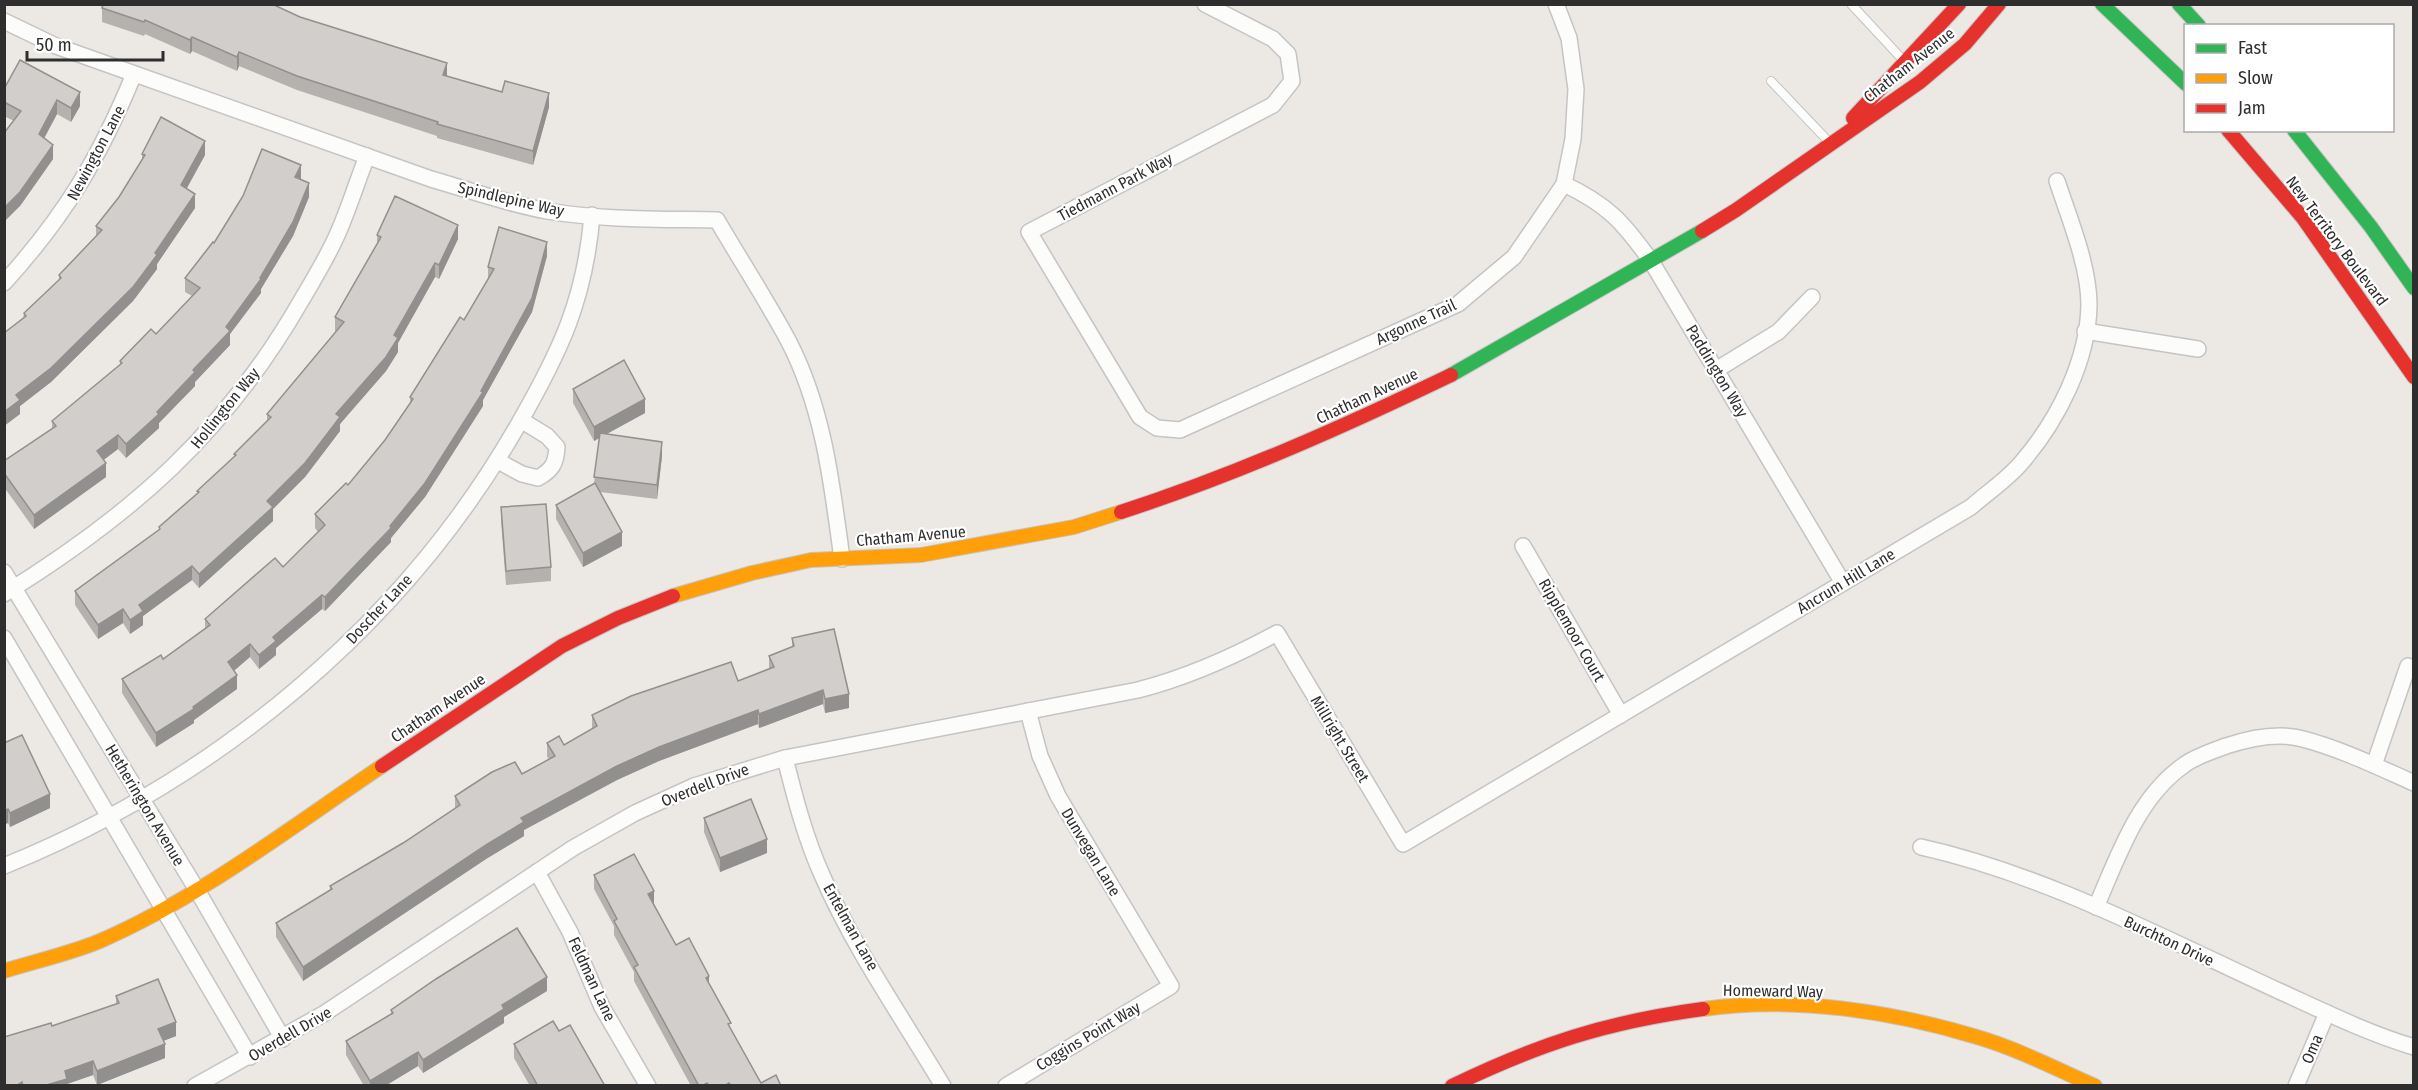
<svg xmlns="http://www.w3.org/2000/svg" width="2418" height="1090" viewBox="0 0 2418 1090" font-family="'Fira Sans Condensed',sans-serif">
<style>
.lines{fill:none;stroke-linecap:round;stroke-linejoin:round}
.lane-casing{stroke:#c5c4c5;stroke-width:10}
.street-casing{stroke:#c5c4c5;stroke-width:18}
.fast-casing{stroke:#c5c4c5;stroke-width:16}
.slow-casing{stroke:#c5c4c5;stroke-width:16}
.jam-casing{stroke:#c5c4c5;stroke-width:16}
.lane{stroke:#fcfcfb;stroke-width:8}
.street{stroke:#fcfcfb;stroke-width:15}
.fast{stroke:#30b455;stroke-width:14}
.slow{stroke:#ff9f0a;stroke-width:14}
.jam{stroke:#e5322d;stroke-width:14}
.wall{fill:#b4b1af}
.shaded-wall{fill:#92908e}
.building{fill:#d1cecb;stroke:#92908e;stroke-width:1.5}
.labels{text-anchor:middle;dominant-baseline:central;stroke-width:4.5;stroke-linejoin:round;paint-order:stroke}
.street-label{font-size:16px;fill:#2e2e2e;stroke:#fff}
</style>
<rect width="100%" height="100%" fill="#ece8e4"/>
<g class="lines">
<!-- lane casing -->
<g class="lane-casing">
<g id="lane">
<polyline points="1851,4 1903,60"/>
<polyline points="1771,81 1830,143"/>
</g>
</g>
<!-- street casing -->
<g class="street-casing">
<g id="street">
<polyline points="1205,4 1273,39 1288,54 1292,81 1273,105 1029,232 1140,417 1157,428 1180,430 1458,304 1514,257 1564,184 1573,139 1576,89 1569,38 1556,4"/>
<path d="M4,21L56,46L431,179C469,190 508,204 547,211C602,220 661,219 717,220C741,261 767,301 789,342C824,410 832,485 842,559"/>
<path d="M1564,184C1608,205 1623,222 1651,261L1843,583"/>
<path d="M4,283C65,216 100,157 134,74"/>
<polyline points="2085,331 2198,349"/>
<polyline points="1716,370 1778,332 1812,297"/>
<path d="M498,461L522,474L538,478C552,470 556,464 557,447L547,436L521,420"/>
<polyline points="1523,546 1621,715"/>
<polyline points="4,572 197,890 283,1039"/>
<path d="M4,594C133,514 225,433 301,301C314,279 328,256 338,233C349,208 357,182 367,156"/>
<polyline points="4,638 250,1057"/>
<path d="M785,758C795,798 805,837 822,875C854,949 902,1017 943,1086"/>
<polyline points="2374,765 2408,666"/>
<path d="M1921,847C2046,875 2163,938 2279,991C2323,1011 2367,1033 2414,1047"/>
<path d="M4,866C217,780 404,624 518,425C560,352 585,300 592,215"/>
<polyline points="537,872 570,932 602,1007 648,1086"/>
<path d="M2096,907C2118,857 2137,798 2184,765C2196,756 2213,751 2226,746C2250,738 2278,732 2303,739C2341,749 2378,767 2414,783"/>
<path d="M195,1086L325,1013L573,848L635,813L694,786L785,758L1138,690C1188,677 1231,658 1277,633L1403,844L1971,507C1988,492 2008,479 2022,462C2058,420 2088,361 2089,305C2089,265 2069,218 2057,181"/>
<polyline points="1006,1086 1171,986 1058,796 1040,756 1028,711"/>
<polyline points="2296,1086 2327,1013"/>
</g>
</g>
<!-- fast casing -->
<g class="fast-casing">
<g id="fast">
<polyline points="2102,4 2186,84"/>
<polyline points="2179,4 2199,26"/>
<polyline points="2294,130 2371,227 2414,288"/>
<polyline points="1451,375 1702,231"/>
</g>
</g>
<!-- slow casing -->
<g class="slow-casing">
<g id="slow">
<polyline points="673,596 752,573 811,560 921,555 1074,527 1121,512"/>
<path d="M4,971C35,961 69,954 100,941C201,897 291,827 382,766"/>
<path d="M1703,1009C1793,996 1891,1011 1977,1037C2018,1049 2056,1069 2095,1086"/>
</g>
</g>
<!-- jam casing -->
<g class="jam-casing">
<g id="jam">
<polyline points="1853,118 1959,4"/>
<polyline points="2228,130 2303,218 2414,377"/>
<polyline points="1702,231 1736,210 1920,82 1965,44 1999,4"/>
<path d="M1121,512C1235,475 1343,427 1451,375"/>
<polyline points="382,766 562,646 618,618 673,596"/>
<path d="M1452,1086C1539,1044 1606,1022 1703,1009"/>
</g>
</g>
<!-- lane -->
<use href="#lane" class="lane"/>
<!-- street -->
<use href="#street" class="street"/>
<!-- fast -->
<use href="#fast" class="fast"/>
<!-- slow -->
<use href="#slow" class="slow"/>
<!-- jam -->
<use href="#jam" class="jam"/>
</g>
<!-- wall -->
<g class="wall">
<polygon points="102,8 300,17 447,76 549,107 533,165 437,138 437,136 297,90 239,66 237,71 192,51 190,54 145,34 144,36 102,22"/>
<polygon points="20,60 80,106 71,122 57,114 44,138 53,159 20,206 14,121 4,116 4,89"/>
<polygon points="142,154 205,155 186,189 195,208 157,264 157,269 133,301 51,382 20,406 20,414 4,426 24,313 59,280 59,275 96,236 96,226 119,197 142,160"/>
<polygon points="300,179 309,197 293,236 261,289 261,293 230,334 230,345 195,382 195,386 159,423 159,428 126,458 118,449 103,460 106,477 34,529 4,487 4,461 52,428 52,421 120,365 120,361 156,334 192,296 185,292 185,278 214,243"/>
<polygon points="377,235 458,239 439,279 435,277 398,343 398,352 386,371 340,424 340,431 305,477 273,509 273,521 199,588 192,580 143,616 143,625 130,634 123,623 98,639 75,605 75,591 159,530 159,527 197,494 197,491 234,457 234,454 267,421 267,414 336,332 335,331 335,317 377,244"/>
<polygon points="547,256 532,312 483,400 483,406 425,497 391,538 391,542 325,611 322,609 276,648 276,655 259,669 250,657 234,670 237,689 194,720 194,723 156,747 122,693 122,679 163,659 205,628 205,619 283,567 318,532 315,528 315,514 348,485 385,440 410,404 410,397 464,320 488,280 488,267"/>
<polygon points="573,389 645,413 606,434 662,456 657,499 600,492 622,546 583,567 556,519 556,505 594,483 599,438 594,441 573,403"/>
<polygon points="501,507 551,567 551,581 506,585 501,521"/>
<polygon points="792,638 849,708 825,713 823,704 759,728 758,724 659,761 617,780 524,830 524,836 486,859 303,981 276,937 276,923 330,890 330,886 403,843 455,808 455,796 522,774 549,759 547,757 547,743 564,745 592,729 592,715 738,681 769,669 769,656 792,647"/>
<polygon points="4,743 50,808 10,827 8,823"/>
<polygon points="704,818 767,853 720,872 704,832"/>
<polygon points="594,875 654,904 676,945 709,985 731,1029 761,1083 781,1086 691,1086 634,981 634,972 614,935 614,926 594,889"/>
<polygon points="547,991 504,1017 504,1023 423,1073 418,1066 385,1086 364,1086 346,1055 346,1041 391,1014 391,1010"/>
<polygon points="116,996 176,1036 163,1041 165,1058 97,1085 93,1075 67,1084 67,1086 4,1086 52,1026 116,1004"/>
<polygon points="559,1031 605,1086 530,1086 514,1058 514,1044"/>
</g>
<!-- shaded-wall -->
<g class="shaded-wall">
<polygon points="192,37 192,51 190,54 190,40"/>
<polygon points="239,52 239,66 237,71 237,57"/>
<polygon points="447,63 447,77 443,75"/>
<polygon points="80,92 80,106 71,122 71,108"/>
<polygon points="549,93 549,107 533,165 533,151"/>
<polygon points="57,100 57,114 39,148 39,134"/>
<polygon points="205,141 205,155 181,199 181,185"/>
<polygon points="53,145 53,159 20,206 4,222 4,208"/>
<polygon points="301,165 301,179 295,191 295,177"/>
<polygon points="309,183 309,197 293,236 261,289 261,293 230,334 230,345 195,382 195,386 159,423 159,428 126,458 126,444 157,412 193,370 226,327 260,278"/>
<polygon points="195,194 195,208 157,264 157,269 133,301 51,382 20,406 20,414 4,426 4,412 16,395 155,253"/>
<polygon points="458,225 458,239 439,279 439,265"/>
<polygon points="547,242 547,256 532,312 483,400 483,406 425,497 391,538 391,542 325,611 325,597 390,526 481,391"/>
<polygon points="435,263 435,277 398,343 398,352 386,371 340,424 340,431 305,477 273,509 273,521 199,588 199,574 267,501 336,414 394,335"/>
<polygon points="645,399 645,413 594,441 594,427"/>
<polygon points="118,435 118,449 97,465 97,451"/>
<polygon points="662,442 662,456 657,499 657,485"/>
<polygon points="106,463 106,477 34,529 34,515"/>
<polygon points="622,532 622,546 583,567 583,553"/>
<polygon points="192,566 192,580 143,616 143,625 130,634 130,620 139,605"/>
<polygon points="322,595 322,609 276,648 276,655 259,669 259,655 273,637"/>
<polygon points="123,609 123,623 98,639 98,625"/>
<polygon points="250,644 250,657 228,676 228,662"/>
<polygon points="237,675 237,689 194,720 194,723 156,747 156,733"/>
<polygon points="823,690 823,704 759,728 759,714"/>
<polygon points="849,694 849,708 825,713 825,699"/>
<polygon points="758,710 758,724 659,761 617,780 524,830 524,836 486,859 303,981 303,967 521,818 617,766 659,747"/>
<polygon points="50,794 50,808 10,827 10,813"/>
<polygon points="8,809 8,823 4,825 4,811"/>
<polygon points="767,839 767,853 720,872 720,858"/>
<polygon points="654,891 654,905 648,894"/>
<polygon points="709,976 709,990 706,978"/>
<polygon points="547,977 547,991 504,1017 504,1023 423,1073 423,1060 502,1005"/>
<polygon points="176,1022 176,1036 158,1043 158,1029"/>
<polygon points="165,1044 165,1058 97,1085 97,1071"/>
<polygon points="418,1052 418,1066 385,1086 370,1086 370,1081"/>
<polygon points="93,1061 93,1075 67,1084 67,1086 43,1086 65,1071"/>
</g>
<!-- building -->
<g class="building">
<polygon points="103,4 272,4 300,17 447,63 443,75 502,92 505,81 549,93 533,151 437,124 438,122 297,76 239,52 237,57 192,37 190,40 145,20 144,22 102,8"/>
<polygon points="20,60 80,92 71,108 57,100 39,134 53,145 20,192 4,208 4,133 21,111 4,102 4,89"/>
<polygon points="161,117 205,141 181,185 195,194 155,253 157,255 133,287 51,368 16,395 20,400 4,412 4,333 26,316 24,313 61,278 59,275 102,230 96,226 119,197 145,155 142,154"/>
<polygon points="262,149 301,165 295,177 309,183 293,222 260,278 261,279 226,327 230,331 193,370 195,372 157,412 159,414 126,444 118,435 97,451 106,463 34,515 4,473 4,461 56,426 52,421 122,363 120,361 151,329 156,334 200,288 185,278 213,242 214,243 243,196"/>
<polygon points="395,196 458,225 439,265 435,263 394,335 398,338 386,357 336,414 340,417 305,463 267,501 273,507 199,574 192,566 139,605 143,611 130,620 123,609 98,625 75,591 160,529 159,527 199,492 197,491 236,455 234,454 271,417 267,414 344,322 335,317 381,237 377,235"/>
<polygon points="499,227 547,242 532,298 481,391 483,392 425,483 390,526 391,528 325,597 322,595 273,637 276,641 259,655 250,644 228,662 237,675 193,707 194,709 156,733 122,679 161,655 163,659 210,625 205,619 275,558 283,567 325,525 315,514 346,483 348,485 385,440 413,399 410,397 460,317 464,320 494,269 488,267"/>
<polygon points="624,360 645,399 594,427 573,389"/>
<polygon points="600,433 662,442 657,485 594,477"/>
<polygon points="595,483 622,532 583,553 556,505"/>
<polygon points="546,504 551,567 506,571 501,507"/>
<polygon points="834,629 849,694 825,699 823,690 759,714 758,710 659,747 617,766 521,818 524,822 486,845 303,967 276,923 332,889 330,886 403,843 460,805 455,796 492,772 515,762 522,774 555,756 547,743 559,736 564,745 597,726 592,715 631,696 731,662 738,681 774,667 769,656 794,646 792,638"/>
<polygon points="22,735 50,794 10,813 8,809 4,811 4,743"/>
<polygon points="751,799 767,839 720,858 704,818"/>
<polygon points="634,854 654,891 648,894 676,945 689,938 709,976 706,978 731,1023 728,1024 761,1083 776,1075 781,1086 731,1086 729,1083 724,1086 709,1086 707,1083 702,1086 699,1086 634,967 638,965 614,921 617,919 594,875"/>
<polygon points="517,928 547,977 502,1005 504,1009 423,1060 418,1052 370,1081 346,1041 393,1013 391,1010 436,979"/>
<polygon points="158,979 176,1022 158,1029 165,1044 97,1071 93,1061 65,1071 67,1079 43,1086 23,1086 22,1082 16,1086 4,1086 4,1037 51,1023 52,1026 119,1003 116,996"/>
<polygon points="553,1021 559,1031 570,1025 605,1086 538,1086 514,1044"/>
</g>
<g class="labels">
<!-- street labels -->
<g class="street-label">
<text transform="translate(1909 65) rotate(-38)">Chatham Avenue</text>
<text transform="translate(96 153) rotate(-62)">Newington Lane</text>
<text transform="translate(1115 187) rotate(-28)">Tiedmann Park Way</text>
<text transform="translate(511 199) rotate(13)">Spindlepine Way</text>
<text transform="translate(2337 241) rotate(53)">New Territory Boulevard</text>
<text transform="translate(1416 322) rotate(-25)">Argonne Trail</text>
<text transform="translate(1717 371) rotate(59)">Paddington Way</text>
<text transform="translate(1367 396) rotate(-25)">Chatham Avenue</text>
<text transform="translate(225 408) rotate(-51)">Hollington Way</text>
<text transform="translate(911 536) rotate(-5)">Chatham Avenue</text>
<text transform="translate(1846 581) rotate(-31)">Ancrum Hill Lane</text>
<text transform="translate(379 609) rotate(-47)">Doscher Lane</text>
<text transform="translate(1572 630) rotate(60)">Ripplemoor Court</text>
<text transform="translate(438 708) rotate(-34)">Chatham Avenue</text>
<text transform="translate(1340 739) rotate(59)">Millright Street</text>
<text transform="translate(705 785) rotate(-21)">Overdell Drive</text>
<text transform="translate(145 805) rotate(59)">Hetherington Avenue</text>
<text transform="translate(1091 852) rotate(59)">Dunvegan Lane</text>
<text transform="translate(851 927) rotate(61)">Entelman Lane</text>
<text transform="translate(2169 941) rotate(25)">Burchton Drive</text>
<text transform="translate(592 979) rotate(65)">Feldman Lane</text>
<text transform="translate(1773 991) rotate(1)">Homeward Way</text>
<text transform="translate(290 1034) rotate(-30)">Overdell Drive</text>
<text transform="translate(1088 1036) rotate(-31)">Coggins Point Way</text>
<text transform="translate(2312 1049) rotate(-67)">Oma</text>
</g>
</g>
<!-- border -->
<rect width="2418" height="1090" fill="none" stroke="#2e2e2e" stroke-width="12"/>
<!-- legend -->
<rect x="2184" y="24" width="210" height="108" fill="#ffffff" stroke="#ababab" stroke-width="1.5"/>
<rect x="2196" y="44" width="30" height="9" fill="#30b455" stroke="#ababab" stroke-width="1.5"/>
<text x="2238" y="54" font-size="18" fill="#2e2e2e">Fast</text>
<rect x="2196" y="74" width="30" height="9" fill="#ff9f0a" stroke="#ababab" stroke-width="1.5"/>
<text x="2238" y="84" font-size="18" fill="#2e2e2e">Slow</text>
<rect x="2196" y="104" width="30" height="9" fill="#e5322d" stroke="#ababab" stroke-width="1.5"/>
<text x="2238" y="114" font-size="18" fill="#2e2e2e">Jam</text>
<!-- scale -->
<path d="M27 51v9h136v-9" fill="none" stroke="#2e2e2e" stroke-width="3"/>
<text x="36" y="51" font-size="18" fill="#2e2e2e" stroke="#ffffff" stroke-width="4.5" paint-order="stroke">50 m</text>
</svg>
